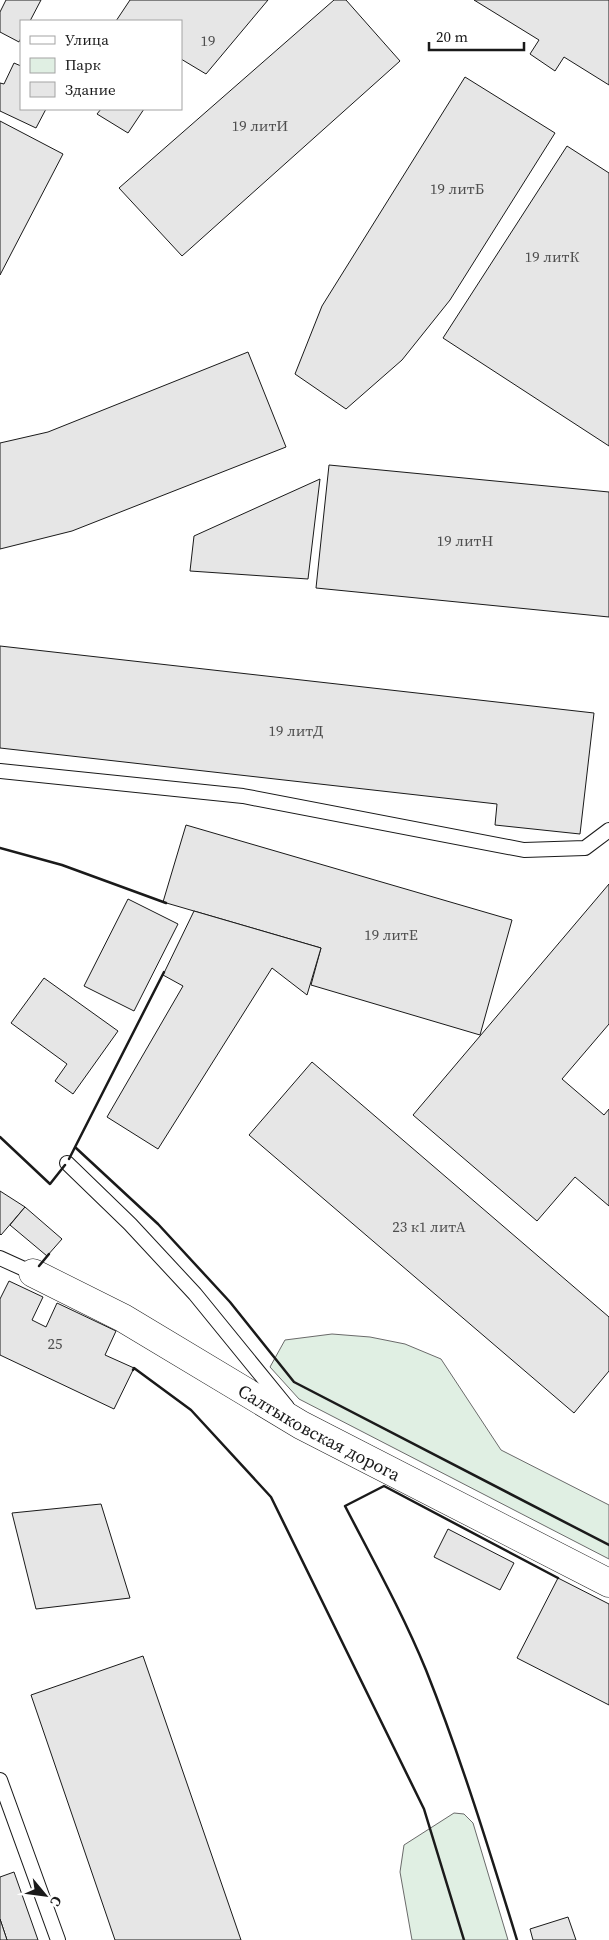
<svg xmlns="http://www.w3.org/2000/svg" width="609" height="1940" viewBox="0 0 609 1940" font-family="'Source Serif 4',serif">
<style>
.green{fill:#e0efe3;stroke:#6a6a6a}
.building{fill:#e6e6e6;stroke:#1a1a1a}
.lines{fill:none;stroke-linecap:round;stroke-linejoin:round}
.service-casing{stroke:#1a1a1a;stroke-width:16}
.minor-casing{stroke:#1a1a1a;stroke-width:29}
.service{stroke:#fff;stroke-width:14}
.minor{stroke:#fff;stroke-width:28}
.wall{stroke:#1a1a1a;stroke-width:2.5}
.labels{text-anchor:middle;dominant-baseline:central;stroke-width:4;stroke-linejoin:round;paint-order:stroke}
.number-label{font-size:15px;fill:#4d4d4d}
.street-label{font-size:18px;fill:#1a1a1a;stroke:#fff}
</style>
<rect width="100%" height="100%" fill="#fff"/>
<!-- green -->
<g class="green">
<polygon points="332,1334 370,1337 405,1344 441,1359 501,1450 609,1505 609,1559 299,1399 270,1367 285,1340"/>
<polygon points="454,1813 464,1814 473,1823 508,1940 412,1940 400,1872 404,1845"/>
</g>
<!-- building -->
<g class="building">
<polygon points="6,0 41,0 30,21 21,21 21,38 19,42 0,32 0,12"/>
<polygon points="130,0 268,0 206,74 181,59 181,21 116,21"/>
<polygon points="334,0 346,0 400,61 182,256 119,188"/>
<polygon points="474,0 609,0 609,85 564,57 555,71 530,54 539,40"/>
<polygon points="14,63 21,66 21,109 46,109 36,128 0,111 0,83 4,84"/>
<polygon points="465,77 555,133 450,300 402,360 346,409 295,374 322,306"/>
<polygon points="101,109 144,109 128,133 97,114"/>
<polygon points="0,121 63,154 0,275"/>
<polygon points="567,146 609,173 609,446 443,338"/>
<polygon points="248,352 286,447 72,531 0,549 0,443 48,432"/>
<polygon points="329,465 609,492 609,617 316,588"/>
<polygon points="320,479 308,579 190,571 194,536"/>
<polygon points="0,646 594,713 580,834 495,825 497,804 0,748"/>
<polygon points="186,825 512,920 480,1035 311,985 321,948 163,902"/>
<polygon points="609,884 609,1024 562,1079 604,1115 609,1109 609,1206 575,1177 537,1221 413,1115"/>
<polygon points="128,899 178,924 134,1011 84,986"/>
<polygon points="194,911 321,948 307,995 272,968 158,1149 107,1117 183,986 163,975"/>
<polygon points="44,978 118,1031 73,1094 55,1081 67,1064 11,1023"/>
<polygon points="312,1062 609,1317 609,1371 574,1413 249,1135"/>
<polygon points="0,1191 25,1207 1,1235 0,1234"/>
<polygon points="25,1207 62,1239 47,1256 10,1225"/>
<polygon points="9,1281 43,1297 32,1320 46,1327 57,1303 116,1331 105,1355 134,1368 114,1409 0,1355 0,1299"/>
<polygon points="101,1504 130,1598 36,1609 12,1513"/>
<polygon points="448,1529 514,1563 500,1590 434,1557"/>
<polygon points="558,1578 609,1604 609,1705 517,1658"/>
<polygon points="143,1656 241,1940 115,1940 31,1695"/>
<polygon points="14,1872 38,1940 7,1940 0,1919 0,1877"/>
<polygon points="568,1917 576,1940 533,1940 530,1929"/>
<polygon points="0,1919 7,1940 0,1940"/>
</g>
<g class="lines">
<!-- service casing -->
<g class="service-casing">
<g id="service">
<polyline points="0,771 243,796 524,850 585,848 609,830"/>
<polyline points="67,1163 130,1224 195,1294 287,1407"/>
<polyline points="0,1258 33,1273"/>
<polyline points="0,1780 58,1940"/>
</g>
</g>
<!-- minor casing -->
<g class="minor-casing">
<g id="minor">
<path id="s1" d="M33,1273L123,1318L301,1425L609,1583"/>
</g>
</g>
<!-- service -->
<use href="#service" class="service"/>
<!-- minor -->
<use href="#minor" class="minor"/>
<!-- wall -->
<g class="wall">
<polyline points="0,848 62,865 166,903"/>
<polyline points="0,1137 50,1184 65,1165"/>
<polyline points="76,1148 158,1224 230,1302 294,1382 609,1545"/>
<polyline points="69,1159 164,972"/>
<polyline points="39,1266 49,1254"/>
<polyline points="133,1370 134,1368 191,1410 271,1497 424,1809 464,1940"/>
<path d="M517,1940C489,1849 461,1758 426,1670C403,1614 373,1560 345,1506L384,1486L558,1578"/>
</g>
</g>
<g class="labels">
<!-- number labels -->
<g class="number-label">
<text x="208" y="40">19</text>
<text x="260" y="125">19 литИ</text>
<text x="457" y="188">19 литБ</text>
<text x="552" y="256">19 литК</text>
<text x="465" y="540">19 литН</text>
<text x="296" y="730">19 литД</text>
<text x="391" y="934">19 литЕ</text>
<text x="429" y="1226">23 к1 литА</text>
<text x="55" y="1343">25</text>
</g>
<!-- street labels -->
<g class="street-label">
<text stroke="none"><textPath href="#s1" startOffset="328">Салтыковская дорога</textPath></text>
</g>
</g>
<!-- legend -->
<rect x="20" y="20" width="162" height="90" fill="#ffffff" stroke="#a3a3a3"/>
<rect x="30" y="36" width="25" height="8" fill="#ffffff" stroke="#a3a3a3"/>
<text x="65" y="45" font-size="15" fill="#1a1a1a">Улица</text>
<rect x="30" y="58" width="25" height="15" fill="#e0efe3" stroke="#a3a3a3"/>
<text x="65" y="70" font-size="15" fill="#1a1a1a">Парк</text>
<rect x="30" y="82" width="25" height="15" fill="#e6e6e6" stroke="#a3a3a3"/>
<text x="65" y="95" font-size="15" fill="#1a1a1a">Здание</text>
<!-- north arrow -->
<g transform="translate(45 1895) rotate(119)" stroke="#ffffff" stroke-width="4" paint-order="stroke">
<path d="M0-4L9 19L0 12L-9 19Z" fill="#1a1a1a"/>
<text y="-8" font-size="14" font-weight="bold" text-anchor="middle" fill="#1a1a1a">С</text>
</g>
<!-- scale -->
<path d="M429 42v8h95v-8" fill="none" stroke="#1a1a1a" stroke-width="2.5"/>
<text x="436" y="42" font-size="15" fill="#1a1a1a" stroke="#ffffff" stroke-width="4" paint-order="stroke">20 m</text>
</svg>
